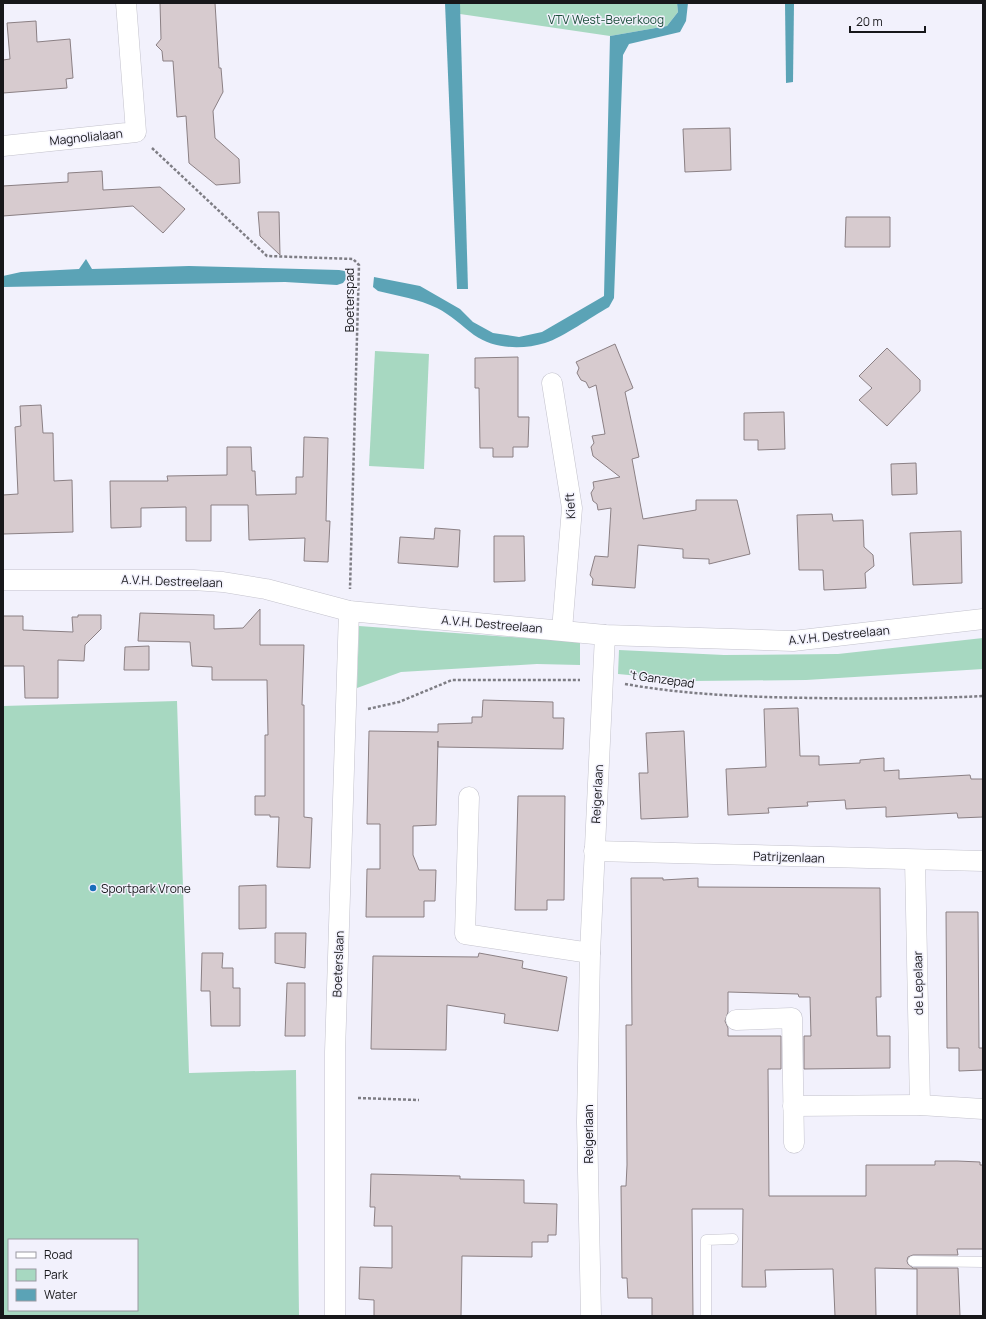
<svg xmlns="http://www.w3.org/2000/svg" width="986" height="1319" viewBox="0 0 986 1319" font-family="Manrope,sans-serif">
<style>
.green{fill:#a7d8c1;fill-rule:evenodd}
.water{fill:#5ba3b6}
.building{fill:#d7cbcf;stroke:#8b8084}
.lines{fill:none;stroke-linecap:round;stroke-linejoin:round}
.service-casing{stroke:#c3c2cc;stroke-width:11}
.minor-casing{stroke:#c3c2cc;stroke-width:21}
.path{stroke:#7e7d84;stroke-width:2.5;stroke-dasharray:3 2;stroke-linecap:butt}
.service{stroke:#fff;stroke-width:10}
.minor{stroke:#fff;stroke-width:20}
.poi-dot{fill:#196dbb;stroke:#f2f1fc;stroke-width:1.5}
.labels{text-anchor:middle;dominant-baseline:central;stroke-width:3;stroke-linejoin:round;paint-order:stroke}
.park-label{font-size:12px;fill:#1d4f3b;stroke:#f2f1fc}
.street-label{font-size:12px;fill:#17171a;stroke:#f2f1fc}
.poi-label{font-size:12px;fill:#17171a;stroke:#f2f1fc;text-anchor:start}
</style>
<rect width="100%" height="100%" fill="#f2f1fc"/>
<!-- green -->
<g class="green">
<polygon points="460,3 677,3 678,12 667,26 610,36 460,14"/>
<polygon points="375,351 429,354 424,469 369,466"/>
<polygon points="359,626 580,642 580,665 537,664 401,672 357,688"/>
<polygon points="983,638 983,669 806,680 693,681 618,674 619,650 724,655 838,654"/>
<path d="M177,701L189,1073L296,1070L299,1316H3V706ZM9,1240H137V1310H9Z"/>
</g>
<!-- water -->
<g class="water">
<polygon points="445,3 460,3 468,289 457,289"/>
<path d="M677,3H688L686,21L680,32L629,44L623,55L614,298L609,307C591,317 564,337 545,343C522,350 494,349 474,335C462,326 451,315 437,308C419,299 398,296 378,291L373,287L374,277L420,286L460,309L473,322L493,333L519,337L542,332L604,296L610,36L667,26L678,12Z"/>
<polygon points="785,3 794,3 793,82 786,83"/>
<polygon points="86,259 92,269 189,266 339,270 345,271 346,279 343,283 337,285 285,282 3,287 3,276 21,272 79,269"/>
</g>
<!-- building -->
<g class="building">
<polygon points="160,3 215,3 219,68 221,68 223,92 213,111 215,138 239,159 240,183 216,185 189,163 186,116 177,117 173,61 163,61 162,51 156,45 161,39"/>
<polygon points="36,21 37,42 70,39 73,78 66,79 67,88 3,93 3,60 10,59 7,23"/>
<polygon points="730,128 731,170 685,172 683,129"/>
<polygon points="102,171 103,190 160,187 185,209 163,233 133,206 3,216 3,186 68,182 68,173"/>
<polygon points="258,212 279,212 280,255 260,236"/>
<polygon points="846,217 890,217 890,247 845,247"/>
<polygon points="615,344 633,388 625,392 639,457 632,459 643,519 696,510 696,500 737,500 750,554 709,564 709,559 683,558 683,549 638,545 635,588 592,585 593,579 590,575 595,556 608,557 611,508 598,510 597,504 593,501 591,493 594,488 593,482 620,477 593,456 591,447 594,443 592,436 605,434 596,385 589,388 586,382 581,380 577,373 579,368 576,362"/>
<polygon points="887,348 920,380 920,391 887,426 859,400 872,388 859,376"/>
<polygon points="518,357 518,417 529,417 528,447 513,447 513,457 493,457 493,448 480,448 479,388 475,388 475,358"/>
<polygon points="41,405 43,433 53,433 54,481 72,480 73,532 3,534 3,495 18,494 15,427 21,426 20,406"/>
<polygon points="784,412 785,449 758,450 758,440 744,440 744,413"/>
<polygon points="304,437 328,438 326,521 330,521 328,562 304,561 305,538 249,540 248,505 211,505 211,541 186,541 186,507 141,508 141,527 111,528 110,481 168,481 167,476 227,475 227,447 251,447 252,471 255,471 256,495 296,494 296,477 303,477"/>
<polygon points="916,463 917,494 892,495 891,464"/>
<polygon points="832,514 833,521 863,520 864,547 873,555 874,566 865,573 866,588 824,590 823,570 799,570 797,515"/>
<polygon points="435,528 460,530 458,567 398,563 400,537 434,539"/>
<polygon points="961,531 962,583 913,585 910,533"/>
<polygon points="494,536 524,536 525,581 494,582"/>
<polygon points="260,609 260,645 304,645 302,705 304,705 304,817 312,818 310,868 277,867 279,817 270,817 270,815 255,815 255,796 265,796 265,735 268,735 267,680 212,680 212,667 192,666 190,642 138,641 140,613 214,615 214,629 243,628"/>
<polygon points="78,615 101,615 101,629 85,645 84,661 58,660 58,698 25,698 24,666 3,666 3,616 23,616 23,630 73,632 72,617 78,617"/>
<polygon points="149,646 149,670 124,670 125,647"/>
<polygon points="483,700 553,702 553,718 564,718 563,749 438,747 438,741 436,825 413,826 413,855 419,870 436,870 435,901 424,901 424,917 366,917 367,869 380,869 380,824 367,824 369,731 438,732 438,724 472,723 472,717 482,717"/>
<polygon points="798,708 800,756 819,756 819,765 860,763 860,760 884,758 884,771 899,770 899,779 970,775 971,779 983,779 983,817 958,818 957,813 886,817 886,807 846,809 845,800 807,802 808,806 768,808 769,813 728,815 726,769 766,767 764,709"/>
<polygon points="684,731 688,817 641,819 639,773 648,773 646,733"/>
<polygon points="518,796 565,796 564,900 547,900 547,910 515,910"/>
<polygon points="631,878 663,878 663,880 698,878 698,887 880,888 881,997 876,997 877,1036 890,1036 890,1068 804,1069 804,1036 811,1036 810,997 799,997 798,994 728,992 728,1012 725,1021 728,1028 728,1036 781,1036 781,1069 768,1069 769,1196 866,1196 866,1165 935,1165 935,1161 957,1161 980,1162 980,1165 983,1165 983,1249 957,1249 958,1255 913,1255 908,1257 907,1261 908,1264 913,1268 958,1268 960,1316 917,1316 917,1269 875,1268 876,1316 835,1316 833,1269 765,1270 766,1287 742,1287 743,1209 692,1209 693,1316 652,1316 652,1298 628,1298 627,1278 622,1278 621,1186 626,1186 627,1165 626,1025 632,1025"/>
<polygon points="266,885 266,928 239,929 239,886"/>
<polygon points="946,912 978,912 979,1048 983,1048 983,1070 959,1071 959,1048 947,1048"/>
<polygon points="275,933 306,933 305,968 275,963"/>
<polygon points="202,953 223,953 222,968 233,968 233,988 240,988 240,1026 211,1026 210,991 201,991"/>
<polygon points="479,953 523,961 522,968 567,977 558,1031 504,1023 505,1014 447,1005 446,1050 371,1049 373,956 478,957"/>
<polygon points="287,983 305,983 305,1036 285,1036"/>
<polygon points="371,1174 460,1176 460,1179 524,1180 524,1203 557,1204 556,1235 548,1235 548,1242 532,1242 532,1257 462,1256 461,1316 374,1316 374,1300 359,1299 360,1267 392,1268 392,1226 374,1226 375,1207 370,1207"/>
</g>
<g class="lines">
<!-- service casing -->
<g class="service-casing">
<g id="service">
<polyline points="913,1261 983,1262"/>
<polyline points="706,1316 706,1240 733,1239"/>
</g>
</g>
<!-- minor casing -->
<g class="minor-casing">
<g id="minor">
<polyline points="3,146 136,132 126,3"/>
<polyline points="552,383 572,508 562,630"/>
<polyline points="3,580 193,580 223,582 266,589 349,611 605,635 793,641 983,619"/>
<polyline points="469,797 465,934 590,953"/>
<polyline points="594,851 983,861"/>
<polyline points="915,860 920,1105"/>
<polyline points="736,1020 792,1018 794,1143"/>
<polyline points="793,1106 920,1105 983,1109"/>
<polyline points="335,1316 335,1052 349,611"/>
<polyline points="591,1316 587,1122 590,953 605,635"/>
</g>
</g>
<!-- path -->
<g class="path">
<polyline points="152,148 267,256 353,259 359,265 350,589"/>
<path d="M625,684C688,695 750,697 813,698C870,699 926,699 983,696"/>
<polyline points="368,709 399,702 452,680 580,680"/>
<polyline points="358,1098 419,1100"/>
</g>
<!-- service -->
<use href="#service" class="service"/>
<!-- minor -->
<use href="#minor" class="minor"/>
</g>
<!-- markers -->
<circle class="poi-dot" cx="93" cy="888" r="4"/>
<g class="labels">
<!-- park labels -->
<g class="park-label">
<text x="606" y="19">VTV West-Beverkoog</text>
</g>
<!-- street labels -->
<g class="street-label">
<text transform="translate(86 137) rotate(-6)">Magnolialaan</text>
<text transform="translate(349 300) rotate(-90)">Boeterspad</text>
<text transform="translate(570 506) rotate(-93)">Kieft</text>
<text transform="translate(172 581) rotate(2)">A.V.H. Destreelaan</text>
<text transform="translate(492 624) rotate(5)">A.V.H. Destreelaan</text>
<text transform="translate(839 635) rotate(-6)">A.V.H. Destreelaan</text>
<text transform="translate(662 679) rotate(8)">'t Ganzepad</text>
<text transform="translate(597 794) rotate(-87)">Reigerlaan</text>
<text transform="translate(789 857) rotate(2)">Patrijzenlaan</text>
<text transform="translate(338 964) rotate(-88)">Boeterslaan</text>
<text transform="translate(918 983) rotate(-91)">de Lepelaar</text>
<text transform="translate(588 1134) rotate(-90)">Reigerlaan</text>
</g>
<!-- poi labels -->
<g class="poi-label">
<text x="101" y="888">Sportpark Vrone</text>
</g>
</g>
<!-- border -->
<rect width="986" height="1319" fill="none" stroke="#17171a" stroke-width="8"/>
<!-- legend -->
<rect x="8" y="1239" width="130" height="72" fill="#f2f1fc" stroke="#9a9aa2"/>
<rect x="16" y="1252" width="20" height="6" fill="#ffffff" stroke="#9a9aa2"/>
<text x="44" y="1259" font-size="12" fill="#17171a">Road</text>
<rect x="16" y="1269" width="20" height="12" fill="#a7d8c1" stroke="#9a9aa2"/>
<text x="44" y="1279" font-size="12" fill="#17171a">Park</text>
<rect x="16" y="1289" width="20" height="12" fill="#5ba3b6" stroke="#9a9aa2"/>
<text x="44" y="1299" font-size="12" fill="#17171a">Water</text>
<!-- scale -->
<path d="M850 26v6h75v-6" fill="none" stroke="#17171a" stroke-width="2"/>
<text x="856" y="26" font-size="12" fill="#17171a" stroke="#f2f1fc" stroke-width="3" paint-order="stroke">20 m</text>
</svg>
